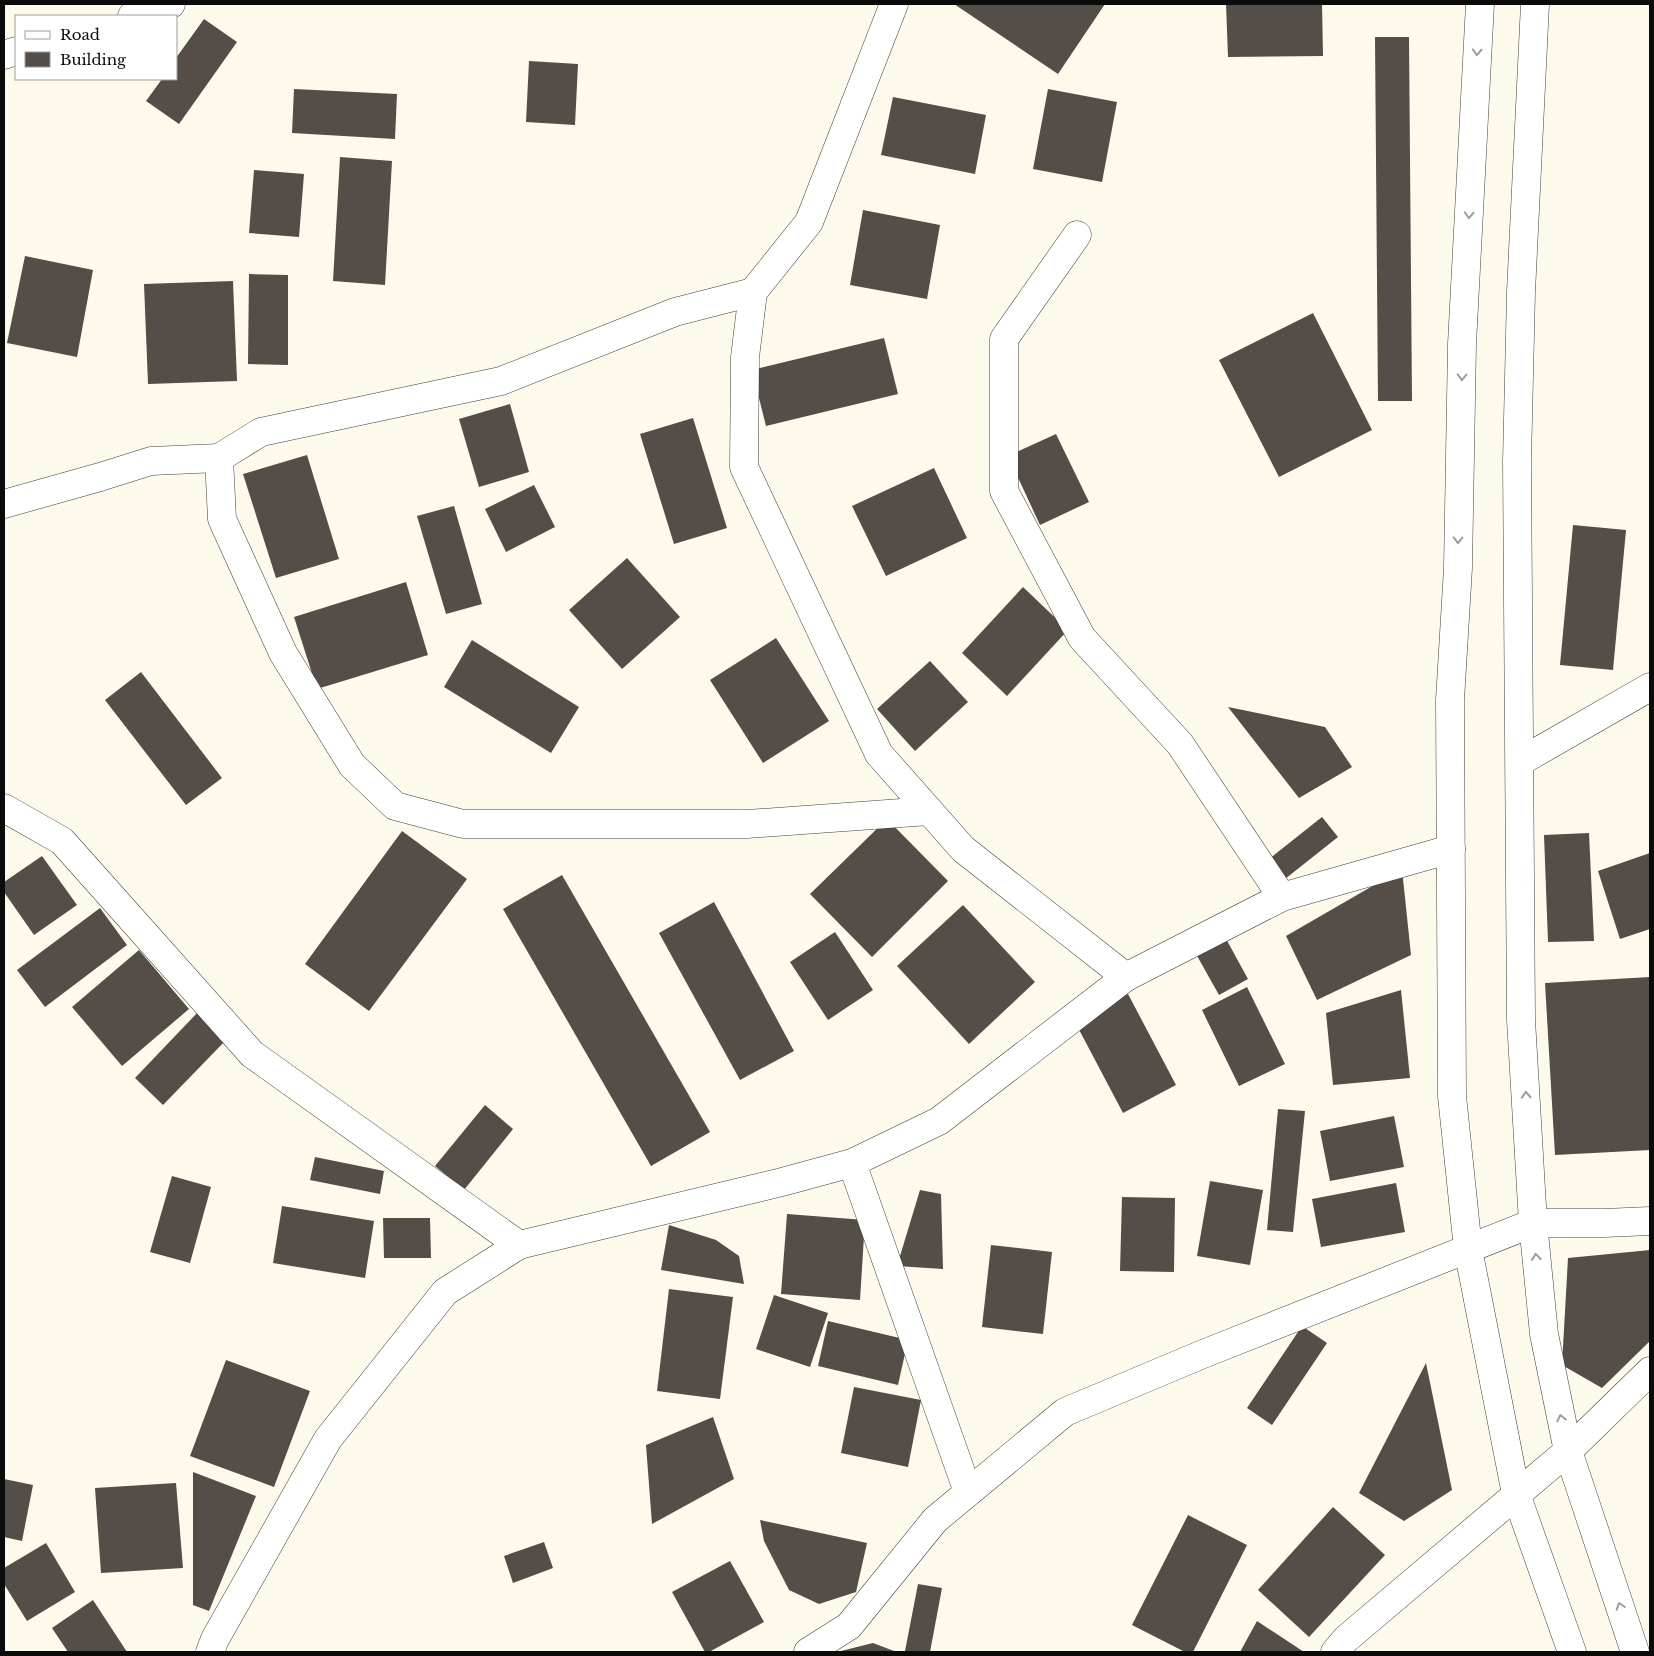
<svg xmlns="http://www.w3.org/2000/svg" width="1654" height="1656" viewBox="0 0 1654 1656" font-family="'Libre Baskerville',serif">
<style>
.building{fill:#544d48}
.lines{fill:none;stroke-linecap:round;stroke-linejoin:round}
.minor-casing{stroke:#3e3e3e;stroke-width:29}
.minor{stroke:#fff;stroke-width:28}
.oneway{stroke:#9d9d9d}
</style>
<rect width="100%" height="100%" fill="#fefaeb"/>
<!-- building -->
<g class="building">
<polygon points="954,4 1105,4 1058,74"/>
<polygon points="1226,4 1322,4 1323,56 1228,57"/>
<polygon points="204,19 237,42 179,124 146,101 162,79 176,79 176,58"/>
<polygon points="1375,37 1409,37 1412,401 1378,401"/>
<polygon points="529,61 578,64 575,125 526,122"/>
<polygon points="294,89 397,94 395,139 292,133"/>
<polygon points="1048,89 1117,102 1102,182 1033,169"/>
<polygon points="893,97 986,115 975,174 881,155"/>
<polygon points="340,157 392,161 385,285 333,281"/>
<polygon points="254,170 304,174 299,237 249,233"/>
<polygon points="863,210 940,225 927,299 850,285"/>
<polygon points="25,256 93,270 77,357 7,343"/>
<polygon points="249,274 288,275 288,365 248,364"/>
<polygon points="233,281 237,381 148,384 144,284"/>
<polygon points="1313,313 1372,430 1279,477 1219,360"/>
<polygon points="884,338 898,394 766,426 752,370"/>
<polygon points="510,404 529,472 479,487 459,419"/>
<polygon points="693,418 727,528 674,544 640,434"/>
<polygon points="1056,434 1089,502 1040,525 1008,456"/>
<polygon points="307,455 339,559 276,578 243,474"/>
<polygon points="934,468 967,538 886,576 852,506"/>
<polygon points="534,485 555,527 506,552 485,509"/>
<polygon points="454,506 482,604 446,614 417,516"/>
<polygon points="1573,525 1626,530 1613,670 1560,665"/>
<polygon points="627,558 680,617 622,669 569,610"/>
<polygon points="406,582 428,655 317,689 294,617"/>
<polygon points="1023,587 1068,630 1007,696 962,653"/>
<polygon points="776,638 829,721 763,763 710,680"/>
<polygon points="472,640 579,707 551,753 444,687"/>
<polygon points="930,661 968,702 915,751 877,709"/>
<polygon points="141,672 222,778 186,805 105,700"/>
<polygon points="1228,707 1325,727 1352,767 1299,798"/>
<polygon points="1322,817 1338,837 1285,879 1269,859"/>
<polygon points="887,819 948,881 872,957 810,894"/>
<polygon points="402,831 467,879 369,1011 305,964"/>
<polygon points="1589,833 1594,941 1548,942 1544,835"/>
<polygon points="1650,853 1650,929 1620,939 1598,871"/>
<polygon points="42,856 77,905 34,935 4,892 4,882"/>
<polygon points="1402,869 1411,955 1317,1000 1286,936"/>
<polygon points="562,875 710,1132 651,1166 503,909"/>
<polygon points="714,902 794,1051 740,1080 659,933"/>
<polygon points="963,905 1035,982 969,1044 897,966"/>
<polygon points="100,908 127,945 45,1007 17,970"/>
<polygon points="835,932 873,990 828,1020 790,962"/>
<polygon points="1225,937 1248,979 1219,995 1196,954"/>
<polygon points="139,950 189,1009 122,1066 72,1007"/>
<polygon points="1650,977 1650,1150 1555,1155 1545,983"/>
<polygon points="1247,987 1285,1064 1239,1086 1202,1010"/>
<polygon points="1401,990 1410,1078 1333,1085 1326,1013"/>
<polygon points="1128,994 1176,1085 1123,1113 1075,1022"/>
<polygon points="198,1012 227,1039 163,1105 135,1078"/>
<polygon points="485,1105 513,1129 464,1190 435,1166"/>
<polygon points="1278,1109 1305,1111 1293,1232 1267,1230"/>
<polygon points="1394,1116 1404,1167 1330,1181 1320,1131"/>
<polygon points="315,1157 384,1171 380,1194 310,1180"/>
<polygon points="172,1176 211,1187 190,1263 150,1252"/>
<polygon points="1210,1181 1263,1190 1250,1265 1197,1256"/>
<polygon points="1396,1183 1405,1232 1321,1247 1312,1199"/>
<polygon points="920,1190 941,1194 943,1269 897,1266"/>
<polygon points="1122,1197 1175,1198 1174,1272 1120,1271"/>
<polygon points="282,1206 374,1221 365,1278 273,1263"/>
<polygon points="787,1214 865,1220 860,1300 781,1294"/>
<polygon points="383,1218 430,1218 431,1258 384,1258"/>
<polygon points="669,1225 716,1240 739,1256 744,1284 661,1270"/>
<polygon points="991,1245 1052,1252 1043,1334 982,1327"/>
<polygon points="1650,1250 1650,1341 1602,1388 1562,1365 1568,1258"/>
<polygon points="669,1289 733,1297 720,1399 657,1391"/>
<polygon points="774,1295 828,1313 810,1367 756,1349"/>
<polygon points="828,1321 908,1340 898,1385 818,1366"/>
<polygon points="1302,1326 1327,1343 1272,1425 1247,1408"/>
<polygon points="226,1360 310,1391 274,1487 190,1456"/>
<polygon points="1426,1363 1452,1490 1404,1521 1359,1493"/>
<polygon points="854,1387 921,1400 908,1467 841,1453"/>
<polygon points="713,1417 734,1479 652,1524 646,1445"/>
<polygon points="193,1472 256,1496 209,1611 193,1605"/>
<polygon points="4,1479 33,1485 22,1541 4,1537"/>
<polygon points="176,1483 183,1568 101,1573 95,1488"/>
<polygon points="1333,1507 1385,1555 1309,1637 1258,1590"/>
<polygon points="1188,1515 1247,1545 1193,1652 1185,1652 1132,1625"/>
<polygon points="760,1520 867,1543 856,1592 819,1604 789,1590 764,1541"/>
<polygon points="544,1542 553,1568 513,1583 504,1556"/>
<polygon points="46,1543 75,1592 27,1621 4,1584 4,1568"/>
<polygon points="730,1561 764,1622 709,1652 705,1652 672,1592"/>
<polygon points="918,1584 942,1588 930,1652 905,1651"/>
<polygon points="93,1600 127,1652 68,1652 52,1628"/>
<polygon points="1257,1621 1304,1652 1240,1652"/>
<polygon points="873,1643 894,1651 893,1652 837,1652"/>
</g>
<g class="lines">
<!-- minor casing -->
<g class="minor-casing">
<g id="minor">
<polyline points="894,4 809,222 753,292 745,357 744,467 879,754 963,849 1126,977"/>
<polyline points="1480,4 1462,344 1458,568 1450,700 1452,1096 1468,1249 1516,1494 1572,1652"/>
<polyline points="1535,4 1521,292 1517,461 1521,1020 1533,1223 1544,1334 1568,1451 1635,1652"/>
<polyline points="132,16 171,4"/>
<polyline points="4,55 16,51"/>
<polyline points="1077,235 1004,339 1004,491 1082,638 1180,744 1282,897"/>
<polyline points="753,292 675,312 501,381 261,432 219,458 222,519 283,653 352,765 395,806 463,824 747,824 929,811"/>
<polyline points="4,504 100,477 151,461 219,458"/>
<polyline points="1521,761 1650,687"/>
<polyline points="4,808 62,841 252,1054 519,1245"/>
<polyline points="852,1163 968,1492"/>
<polyline points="210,1652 215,1639 328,1439 445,1292 519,1245 782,1182 852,1163 939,1121 1126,977 1282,897 1451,849"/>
<polyline points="808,1652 849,1626 935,1520 1065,1412 1203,1354 1533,1223 1604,1223 1650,1221"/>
<polyline points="1335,1652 1346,1639 1568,1451 1650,1371"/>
</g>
</g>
<!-- minor -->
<use href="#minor" class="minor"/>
</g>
<!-- one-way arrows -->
<defs><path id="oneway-chevron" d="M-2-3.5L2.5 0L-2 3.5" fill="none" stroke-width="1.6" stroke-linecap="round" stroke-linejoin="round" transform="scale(1.25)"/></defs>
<g class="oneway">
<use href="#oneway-chevron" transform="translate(1477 52) rotate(93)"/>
<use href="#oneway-chevron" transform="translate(1469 215) rotate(93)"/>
<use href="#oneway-chevron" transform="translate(1462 377) rotate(91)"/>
<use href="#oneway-chevron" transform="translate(1458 540) rotate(91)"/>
<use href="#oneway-chevron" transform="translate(1526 1095) rotate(-93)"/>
<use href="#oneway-chevron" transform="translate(1536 1257) rotate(-96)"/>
<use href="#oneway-chevron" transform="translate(1561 1418) rotate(-102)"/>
<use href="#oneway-chevron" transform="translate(1620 1606) rotate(-108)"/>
</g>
<!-- border -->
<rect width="1654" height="1656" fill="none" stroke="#0b0b0b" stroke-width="10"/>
<!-- legend -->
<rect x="15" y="15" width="162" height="65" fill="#ffffff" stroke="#9d9d9d"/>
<rect x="25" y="31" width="25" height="8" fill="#ffffff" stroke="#9d9d9d"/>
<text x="60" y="40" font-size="15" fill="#0b0b0b">Road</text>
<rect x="25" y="52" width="25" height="15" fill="#544d48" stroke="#9d9d9d"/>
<text x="60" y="65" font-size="15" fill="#0b0b0b">Building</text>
</svg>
